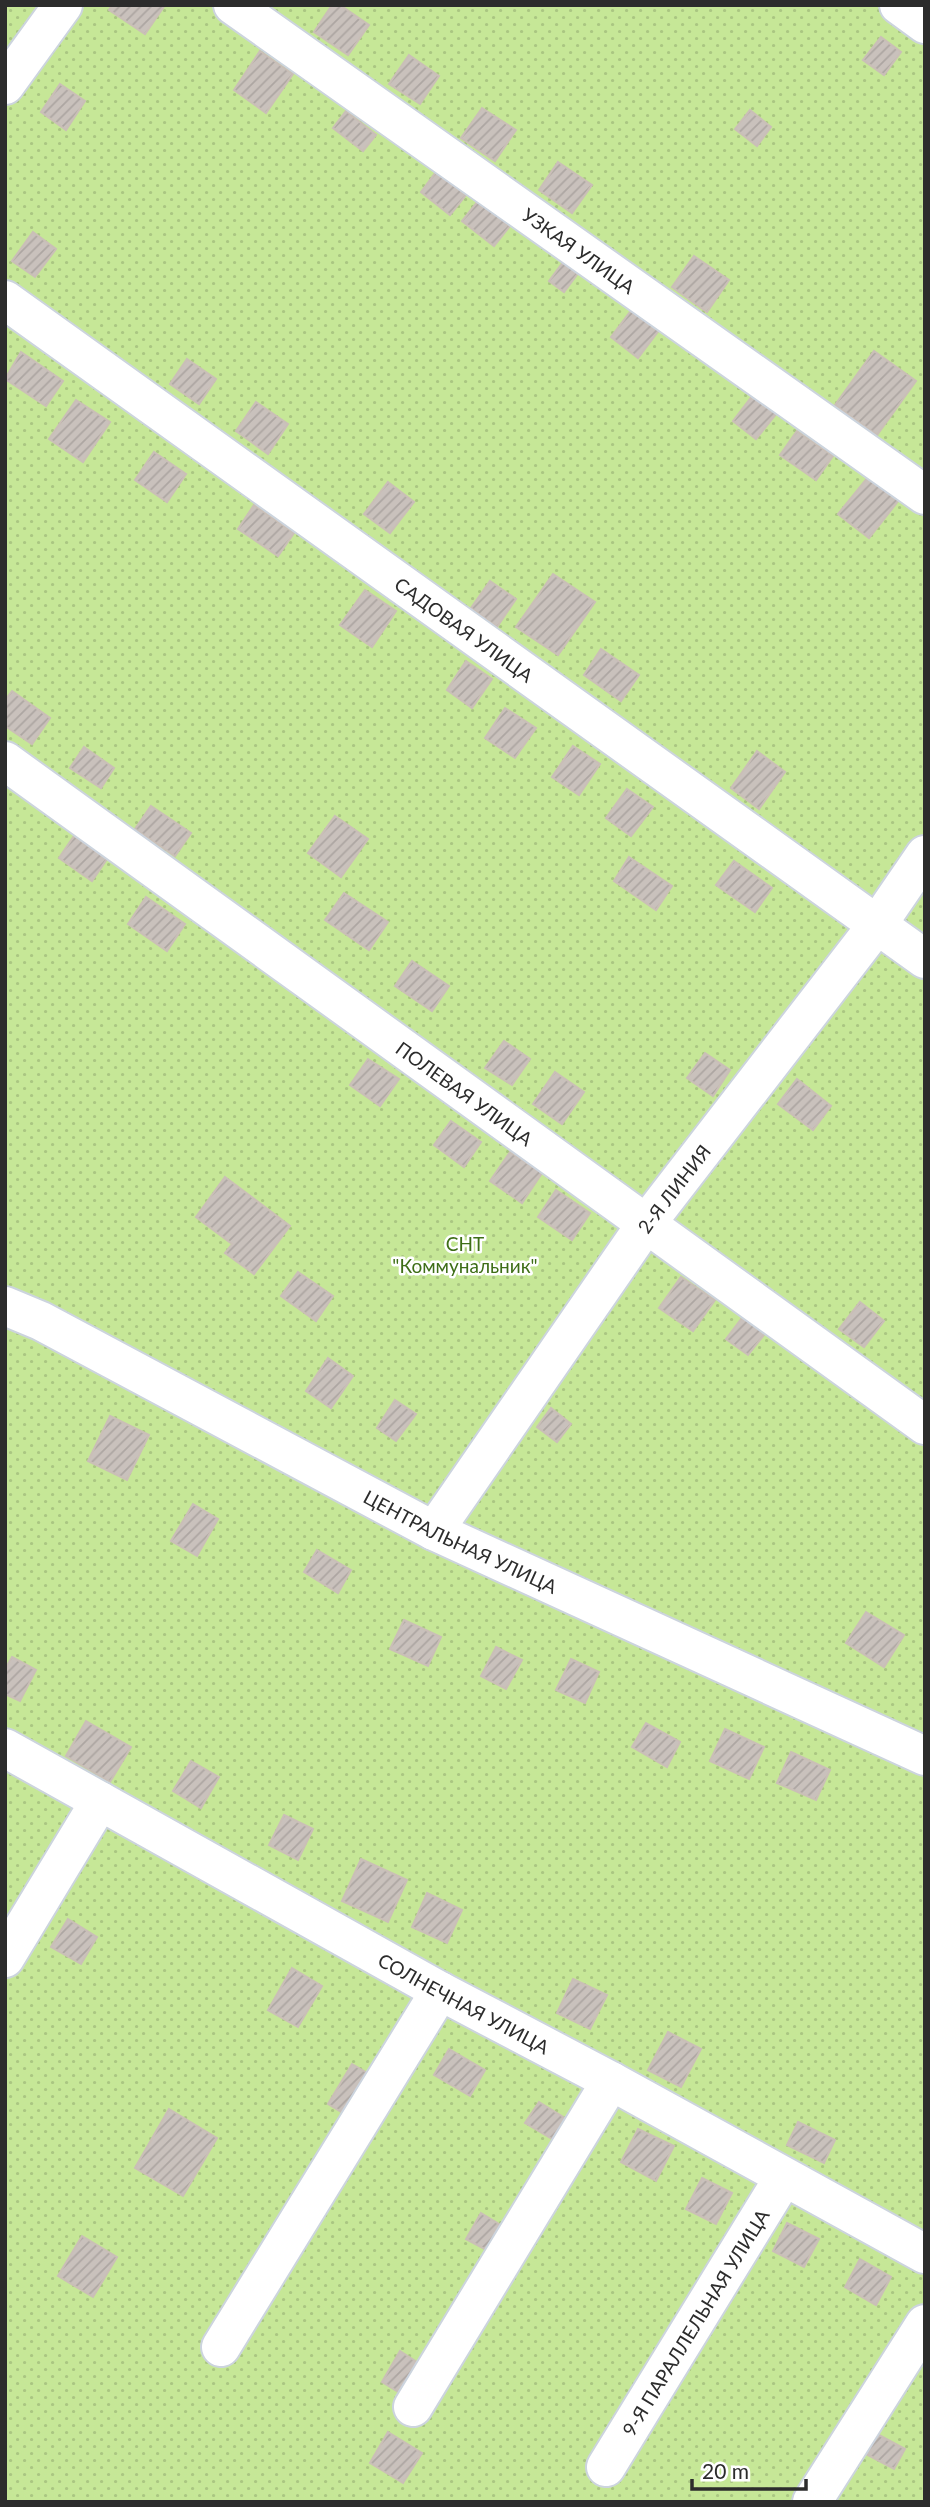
<svg xmlns="http://www.w3.org/2000/svg" width="930" height="2507" viewBox="0 0 930 2507" font-family="Lato,sans-serif">
<style>
.park{fill:url(#park-dots)}
.building{fill:url(#building-hatch);stroke:#cabfb7;stroke-width:2}
.lines{fill:none;stroke-linecap:round;stroke-linejoin:round}
.minor-casing{stroke:#ccd4de;stroke-width:42}
.minor{stroke:#fff;stroke-width:38}
.labels{text-anchor:middle;dominant-baseline:central;stroke-width:5;stroke-linejoin:round;paint-order:stroke}
.street-label{font-size:19px;fill:#2c2c2c;stroke:#fff}
.park-label{font-size:19px;fill:#3e6e17;stroke:#fff}
</style>
<defs>
<pattern id="park-dots" width="8" height="8" patternUnits="userSpaceOnUse" patternTransform="scale(1.75)"><rect width="8" height="8" fill="#c6e797"/><path d="M2 2h.1M6 6h.1" fill="none" stroke="#aac682" stroke-width="1.8" stroke-linecap="round"/></pattern>
<pattern id="building-hatch" width="6" height="6" patternUnits="userSpaceOnUse" patternTransform="scale(1.75)"><rect width="6" height="6" fill="#c9c1bc"/><path d="M-1 1l2-2M0 6l6-6M5 7l2-2" fill="none" stroke="#ada6a2"/></pattern>
</defs>
<rect width="100%" height="100%" fill="#eee3de"/>
<!-- park -->
<rect class="park" x="5" y="5" width="920" height="2497"/>
<!-- building -->
<g class="building">
<polygon points="112,5 165,5 145,34 109,10"/>
<polygon points="332,5 340,5 369,25 348,55 314,32"/>
<polygon points="881,37 901,52 884,75 863,60"/>
<polygon points="260,51 293,74 266,113 234,90"/>
<polygon points="409,55 439,76 420,104 389,84"/>
<polygon points="60,84 85,101 66,130 41,112"/>
<polygon points="482,108 516,130 495,161 461,138"/>
<polygon points="750,110 771,127 757,146 735,129"/>
<polygon points="346,111 376,135 363,151 333,128"/>
<polygon points="558,162 592,185 572,213 539,190"/>
<polygon points="436,172 466,195 450,215 421,192"/>
<polygon points="478,201 510,226 494,246 462,221"/>
<polygon points="33,232 56,249 35,277 12,261"/>
<polygon points="694,256 729,280 707,312 672,287"/>
<polygon points="564,261 579,272 564,292 549,281"/>
<polygon points="633,308 660,329 638,358 611,337"/>
<polygon points="874,351 916,381 877,435 835,405"/>
<polygon points="21,352 63,381 46,406 5,379"/>
<polygon points="187,359 216,379 199,404 170,384"/>
<polygon points="753,395 777,413 756,439 733,421"/>
<polygon points="76,400 110,422 83,462 49,439"/>
<polygon points="256,402 288,424 268,454 236,431"/>
<polygon points="797,431 833,456 816,480 780,455"/>
<polygon points="154,452 186,474 167,502 135,480"/>
<polygon points="869,476 899,500 869,538 838,514"/>
<polygon points="388,482 414,502 390,533 364,514"/>
<polygon points="254,505 294,533 278,556 238,529"/>
<polygon points="553,574 595,602 558,655 516,627"/>
<polygon points="490,581 516,599 497,627 471,608"/>
<polygon points="365,590 396,611 372,647 340,625"/>
<polygon points="601,649 639,675 621,701 584,675"/>
<polygon points="466,661 492,679 472,708 447,690"/>
<polygon points="12,691 50,718 32,744 5,726 5,700"/>
<polygon points="505,708 536,728 515,758 485,738"/>
<polygon points="573,746 600,764 579,795 552,777"/>
<polygon points="84,747 114,768 101,788 70,768"/>
<polygon points="757,751 785,772 759,809 731,788"/>
<polygon points="627,789 653,807 631,836 606,818"/>
<polygon points="151,806 191,833 175,856 135,829"/>
<polygon points="335,816 368,839 341,877 308,853"/>
<polygon points="74,836 107,859 92,881 59,858"/>
<polygon points="629,857 672,886 656,910 614,881"/>
<polygon points="734,861 772,888 755,912 716,885"/>
<polygon points="344,893 388,922 369,950 325,920"/>
<polygon points="146,897 185,924 167,951 128,924"/>
<polygon points="412,961 449,986 432,1011 395,986"/>
<polygon points="504,1041 530,1059 512,1085 485,1068"/>
<polygon points="705,1053 730,1070 713,1096 687,1078"/>
<polygon points="368,1059 399,1079 380,1106 350,1085"/>
<polygon points="555,1072 584,1092 562,1124 533,1104"/>
<polygon points="797,1079 831,1106 813,1130 778,1104"/>
<polygon points="451,1121 481,1142 464,1167 434,1145"/>
<polygon points="510,1152 542,1173 522,1203 490,1181"/>
<polygon points="225,1177 290,1226 254,1274 225,1253 232,1244 196,1217"/>
<polygon points="556,1190 590,1213 572,1240 538,1217"/>
<polygon points="298,1272 333,1296 316,1321 281,1296"/>
<polygon points="681,1277 715,1300 693,1331 659,1308"/>
<polygon points="860,1302 884,1321 864,1347 839,1329"/>
<polygon points="745,1314 767,1331 748,1355 726,1339"/>
<polygon points="328,1358 353,1376 331,1408 306,1391"/>
<polygon points="395,1400 416,1414 396,1441 377,1428"/>
<polygon points="551,1408 571,1424 557,1442 537,1427"/>
<polygon points="110,1416 149,1435 127,1480 88,1461"/>
<polygon points="193,1504 218,1519 197,1556 171,1541"/>
<polygon points="317,1550 351,1570 338,1593 304,1572"/>
<polygon points="866,1612 904,1635 884,1667 846,1643"/>
<polygon points="404,1620 441,1637 428,1666 390,1649"/>
<polygon points="496,1647 522,1660 506,1689 481,1676"/>
<polygon points="12,1657 36,1670 20,1701 5,1694 5,1669"/>
<polygon points="571,1659 599,1672 585,1703 556,1690"/>
<polygon points="86,1721 131,1747 110,1782 66,1756"/>
<polygon points="646,1723 680,1742 667,1767 632,1747"/>
<polygon points="725,1729 764,1747 749,1779 710,1761"/>
<polygon points="791,1752 830,1770 816,1800 777,1783"/>
<polygon points="191,1761 219,1777 201,1808 173,1791"/>
<polygon points="284,1815 313,1829 298,1860 269,1845"/>
<polygon points="361,1859 407,1880 388,1922 342,1901"/>
<polygon points="427,1893 462,1910 447,1943 412,1927"/>
<polygon points="68,1919 97,1937 81,1964 51,1947"/>
<polygon points="292,1968 322,1986 298,2027 268,2010"/>
<polygon points="573,1979 607,1995 590,2029 557,2013"/>
<polygon points="668,2032 701,2049 681,2087 648,2070"/>
<polygon points="449,2049 485,2070 470,2096 434,2075"/>
<polygon points="352,2064 376,2078 353,2119 328,2104"/>
<polygon points="539,2102 565,2118 552,2139 525,2123"/>
<polygon points="169,2109 217,2138 183,2196 135,2168"/>
<polygon points="798,2122 835,2140 824,2163 787,2145"/>
<polygon points="638,2129 674,2146 656,2181 621,2162"/>
<polygon points="702,2178 732,2193 716,2224 686,2209"/>
<polygon points="481,2213 504,2227 490,2252 466,2239"/>
<polygon points="787,2223 819,2239 804,2267 773,2251"/>
<polygon points="82,2236 117,2257 93,2297 58,2276"/>
<polygon points="860,2259 891,2277 876,2305 845,2287"/>
<polygon points="400,2351 423,2366 405,2396 382,2382"/>
<polygon points="388,2432 422,2453 403,2483 370,2463"/>
<polygon points="877,2434 905,2449 894,2469 866,2454"/>
</g>
<g class="lines">
<!-- minor casing -->
<g class="minor-casing">
<g id="minor">
<path id="s1" d="M233,5L925,495"/>
<polyline points="899,5 925,24"/>
<polyline points="5,85 63,5"/>
<path id="s2" d="M5,300L925,959"/>
<path id="s3" d="M5,761L925,1425"/>
<path id="s4" d="M5,1306L41,1321L434,1531L925,1756"/>
<path id="s5" d="M434,1531L646,1224L877,925L925,855"/>
<path id="s6" d="M5,1748L440,1991L611,2081L925,2254"/>
<polyline points="5,1958 100,1801"/>
<polyline points="221,2347 440,1991"/>
<polyline points="413,2407 611,2081"/>
<path id="s7" d="M606,2467L784,2177"/>
<polyline points="812,2502 925,2324"/>
</g>
</g>
<!-- minor -->
<use href="#minor" class="minor"/>
</g>
<g class="labels">
<!-- street labels -->
<g class="street-label">
<text stroke="none"><textPath href="#s1" startOffset="424">УЗКАЯ УЛИЦА</textPath></text>
<text stroke="none"><textPath href="#s2" startOffset="565">САДОВАЯ УЛИЦА</textPath></text>
<text stroke="none"><textPath href="#s3" startOffset="567">ПОЛЕВАЯ УЛИЦА</textPath></text>
<text stroke="none"><textPath href="#s5" startOffset="418">2-Я ЛИНИЯ</textPath></text>
<text stroke="none"><textPath href="#s4" startOffset="513">ЦЕНТРАЛЬНАЯ УЛИЦА</textPath></text>
<text stroke="none"><textPath href="#s6" startOffset="525">СОЛНЕЧНАЯ УЛИЦА</textPath></text>
<text stroke="none"><textPath href="#s7" startOffset="170">9-Я ПАРАЛЛЕЛЬНАЯ УЛИЦА</textPath></text>
</g>
<!-- park labels -->
<g class="park-label">
<text x="465" y="1243">СНТ<tspan x="465" dy="22">"Коммунальник"</tspan></text>
</g>
</g>
<!-- border -->
<rect width="930" height="2507" fill="none" stroke="#2c2c2c" stroke-width="14"/>
<!-- scale -->
<path d="M692 2479v10h114v-10" fill="none" stroke="#2c2c2c" stroke-width="3.5"/>
<text x="702" y="2479" font-size="21" fill="#2c2c2c" stroke="#ffffff" stroke-width="5" paint-order="stroke">20 m</text>
</svg>
